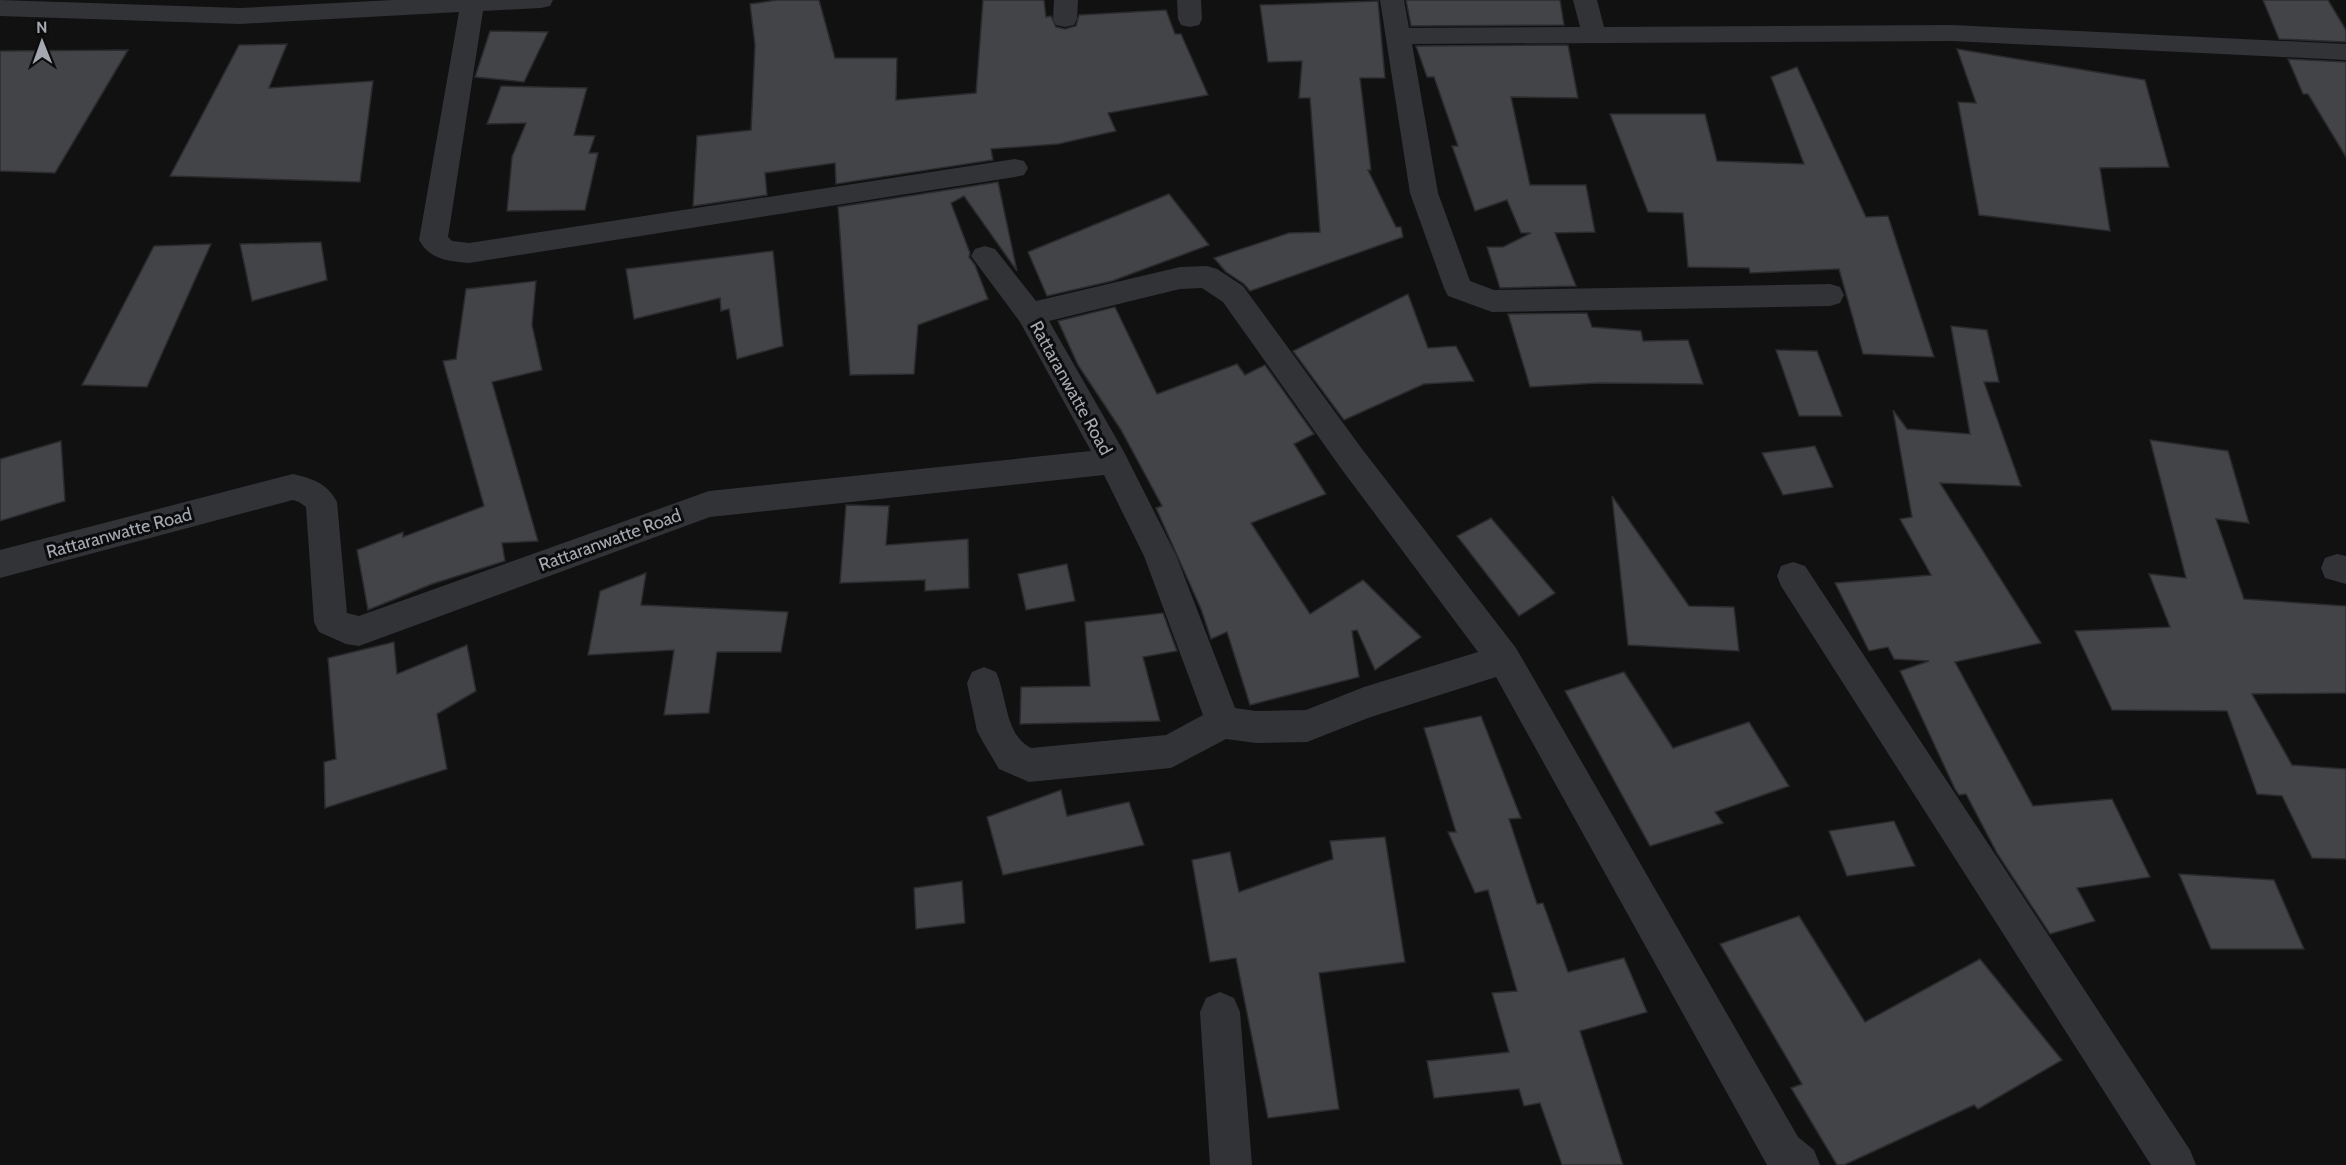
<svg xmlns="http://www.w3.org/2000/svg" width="2346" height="1165" viewBox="0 0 2346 1165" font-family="Cabin,sans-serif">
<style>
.building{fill:#434447;stroke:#2b2b2e;stroke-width:1.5}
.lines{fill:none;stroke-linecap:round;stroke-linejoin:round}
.minor{fill:#323337;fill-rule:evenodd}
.labels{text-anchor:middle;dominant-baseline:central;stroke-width:6;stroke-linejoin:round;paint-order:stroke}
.street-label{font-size:18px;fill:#a4a9b1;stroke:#0c0c0d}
</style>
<rect width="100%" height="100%" fill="#111112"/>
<!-- building -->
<g class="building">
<polygon points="777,0 819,0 835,58 897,58 896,100 976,93 983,0 1044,0 1046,17 1051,16 1056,27 1065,29 1076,26 1079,15 1166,10 1175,34 1181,34 1208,95 1108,113 1116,131 1058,144 991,149 993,160 836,184 835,163 765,173 767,195 693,206 697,136 751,130 755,45 750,4"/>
<polygon points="1406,0 1560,0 1564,25 1411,26"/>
<polygon points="2263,0 2328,0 2346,30 2346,42 2279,39"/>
<polygon points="1378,1 1385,78 1360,78 1371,170 1368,170 1396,227 1401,227 1403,237 1250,291 1244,284 1226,272 1214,258 1289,233 1320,232 1310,98 1299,98 1302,61 1268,62 1260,5"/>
<polygon points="490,31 548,32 524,82 475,77"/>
<polygon points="287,44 269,88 373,81 360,182 170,176 239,45"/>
<polygon points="1568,45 1578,98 1511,97 1530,185 1586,185 1595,232 1555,233 1576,286 1500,288 1487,247 1503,247 1531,233 1521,233 1507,200 1475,211 1452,146 1458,146 1434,77 1427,77 1416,46"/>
<polygon points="1957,49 2145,80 2169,167 2100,168 2110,231 1979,215 1958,102 1976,103"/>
<polygon points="128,50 55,173 0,171 0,51"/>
<polygon points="2288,59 2346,62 2346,157 2308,94 2303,94"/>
<polygon points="1797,67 1866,217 1888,216 1934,357 1863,354 1839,269 1750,273 1749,268 1688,267 1683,213 1648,212 1610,114 1705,114 1717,161 1804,164 1771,77"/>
<polygon points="501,86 587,88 574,135 595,136 589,153 598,153 585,210 507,211 512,157 526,123 487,124"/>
<polygon points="998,182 1017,271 964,196 951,203 970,253 969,257 975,265 988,299 918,325 914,374 850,375 838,207"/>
<polygon points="1169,194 1209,245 1112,281 1047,296 1028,252"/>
<polygon points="321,242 327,280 252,301 240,244"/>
<polygon points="211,244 147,387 82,385 154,246"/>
<polygon points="773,251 783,346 737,359 729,309 721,311 720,298 634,319 626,269"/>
<polygon points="536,281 532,325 542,370 492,382 538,541 502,543 505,561 432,584 368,610 357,550 403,532 403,537 484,506 443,361 456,359 466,289"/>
<polygon points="1408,294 1428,348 1456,346 1474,381 1424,384 1344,420 1293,351"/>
<polygon points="1115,307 1157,394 1237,364 1245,375 1265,365 1314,434 1294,444 1326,494 1251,523 1310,614 1363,580 1421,637 1375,670 1357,630 1352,631 1359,677 1250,705 1227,632 1211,639 1201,609 1156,508 1162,506 1121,430 1078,365 1058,321"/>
<polygon points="1587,313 1592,327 1641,331 1643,341 1688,340 1703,384 1598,383 1530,387 1508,314"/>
<polygon points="1951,326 1987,330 1999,382 1984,382 2021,486 1940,483 2041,643 1955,662 2033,806 2112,799 2150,877 2077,888 2095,921 2050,934 1997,853 1966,794 1959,795 1955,789 1900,671 1929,661 1894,659 1888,647 1869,651 1835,583 1931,575 1900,519 1912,517 1893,410 1907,429 1970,434"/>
<polygon points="1776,350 1817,351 1842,416 1799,416"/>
<polygon points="2150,440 2228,451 2249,523 2216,519 2244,599 2346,606 2346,693 2252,694 2292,765 2346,769 2346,859 2312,858 2282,796 2257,794 2227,711 2112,710 2075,631 2170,627 2149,574 2186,578"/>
<polygon points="61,441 65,501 0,521 0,459"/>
<polygon points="1815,446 1833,487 1783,495 1762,453"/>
<polygon points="1612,496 1689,606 1734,607 1739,651 1628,645"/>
<polygon points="846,505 889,506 886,545 968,539 969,588 925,591 925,580 840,583"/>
<polygon points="1491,518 1555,593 1519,616 1457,536"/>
<polygon points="1067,564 1075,601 1026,610 1018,574"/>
<polygon points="646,573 641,605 788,612 781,652 717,652 709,713 664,715 674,650 588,655 600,591"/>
<polygon points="1163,613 1177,651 1143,657 1160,721 1020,724 1021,687 1090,686 1085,622"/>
<polygon points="394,642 397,674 467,645 476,691 437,714 447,769 325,808 324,762 336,759 328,658"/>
<polygon points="1624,672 1673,748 1749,722 1789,786 1715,812 1723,823 1650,846 1565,691"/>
<polygon points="1481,716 1521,818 1509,819 1537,904 1543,903 1568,972 1624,958 1647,1012 1580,1031 1623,1165 1562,1165 1540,1103 1524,1106 1519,1089 1434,1098 1427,1061 1509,1052 1492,993 1517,991 1488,890 1475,893 1448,832 1456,832 1424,728"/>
<polygon points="1061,790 1067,816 1129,802 1144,845 1003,875 987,817"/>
<polygon points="1894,821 1915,866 1847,876 1829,831"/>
<polygon points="1385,837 1405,962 1319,973 1339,1109 1268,1118 1236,958 1210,962 1192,860 1230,852 1239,892 1333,859 1330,841"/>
<polygon points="2179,874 2274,880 2304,949 2211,949"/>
<polygon points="962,881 965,923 916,929 914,888"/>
<polygon points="1799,916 1865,1022 1980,959 2062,1060 1978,1109 1974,1105 1844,1165 1837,1165 1791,1088 1802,1084 1720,944"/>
</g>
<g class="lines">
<!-- minor -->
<g class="minor">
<path d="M0,0L240,8L393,0H553L550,6L541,8L483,11L448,237L452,241L469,243L1015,159L1024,161L1028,168L1024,175L1015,177L469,263C448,261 430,260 419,240L459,12L240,24L0,16Z"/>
<polygon points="1054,0 1078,0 1077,19 1074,25 1065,27 1056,25 1053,19"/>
<polygon points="1177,0 1201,0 1202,19 1199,25 1190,27 1181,25 1178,19"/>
<polygon points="1380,0 1404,0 1409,28 1580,27 1573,0 1597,0 1604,27 1952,25 2346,44 2346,60 1952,41 1412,44 1438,193 1470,281 1494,290 1830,284 1840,287 1844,295 1840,303 1830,306 1492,312 1448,296 1444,288 1410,193"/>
<path d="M985,246L995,249L1036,301L1180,267L1207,266L1217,269L1243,286L1362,449L1516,648L1798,1137L1814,1150L1820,1165H1767L1496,677L1368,718L1307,742L1256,743L1226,739L1171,768L1029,782L999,769L983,742L977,731L967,683L972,672L984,667L996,672C1007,695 1005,736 1031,748L1166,735L1203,715L1144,556L1104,475L710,517L359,646L346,644L319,632L314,622L306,507L299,502L293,500L0,578V550L293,474C313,479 327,483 337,502L347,613L359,616L709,491L1091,451L1020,322L971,256L975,249ZM1202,288L1223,302L1340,467L1478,652L1364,687L1306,710L1256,711L1235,708L1176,555L1124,452L1049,321L1180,289Z"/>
<polygon points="2337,554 2346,556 2346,584 2325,578 2321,568 2325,558"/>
<polygon points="1793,562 1805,566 2190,1150 2196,1165 2151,1165 1781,586 1777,576 1781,566"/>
<polygon points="1220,992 1234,998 1240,1012 1252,1165 1210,1165 1200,1012 1206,998"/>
</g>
</g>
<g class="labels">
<!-- street labels -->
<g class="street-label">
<text transform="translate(1071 388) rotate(61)">Rattaranwatte Road</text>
<text transform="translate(119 533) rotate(-15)">Rattaranwatte Road</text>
<text transform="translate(610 540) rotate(-20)">Rattaranwatte Road</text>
</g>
</g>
<!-- north arrow -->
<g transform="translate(42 42) rotate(359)" stroke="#0c0c0d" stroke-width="4.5" paint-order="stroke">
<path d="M0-4.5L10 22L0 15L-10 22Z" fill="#a4a9b1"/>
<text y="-9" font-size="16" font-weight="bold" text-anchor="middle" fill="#a4a9b1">N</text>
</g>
</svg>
